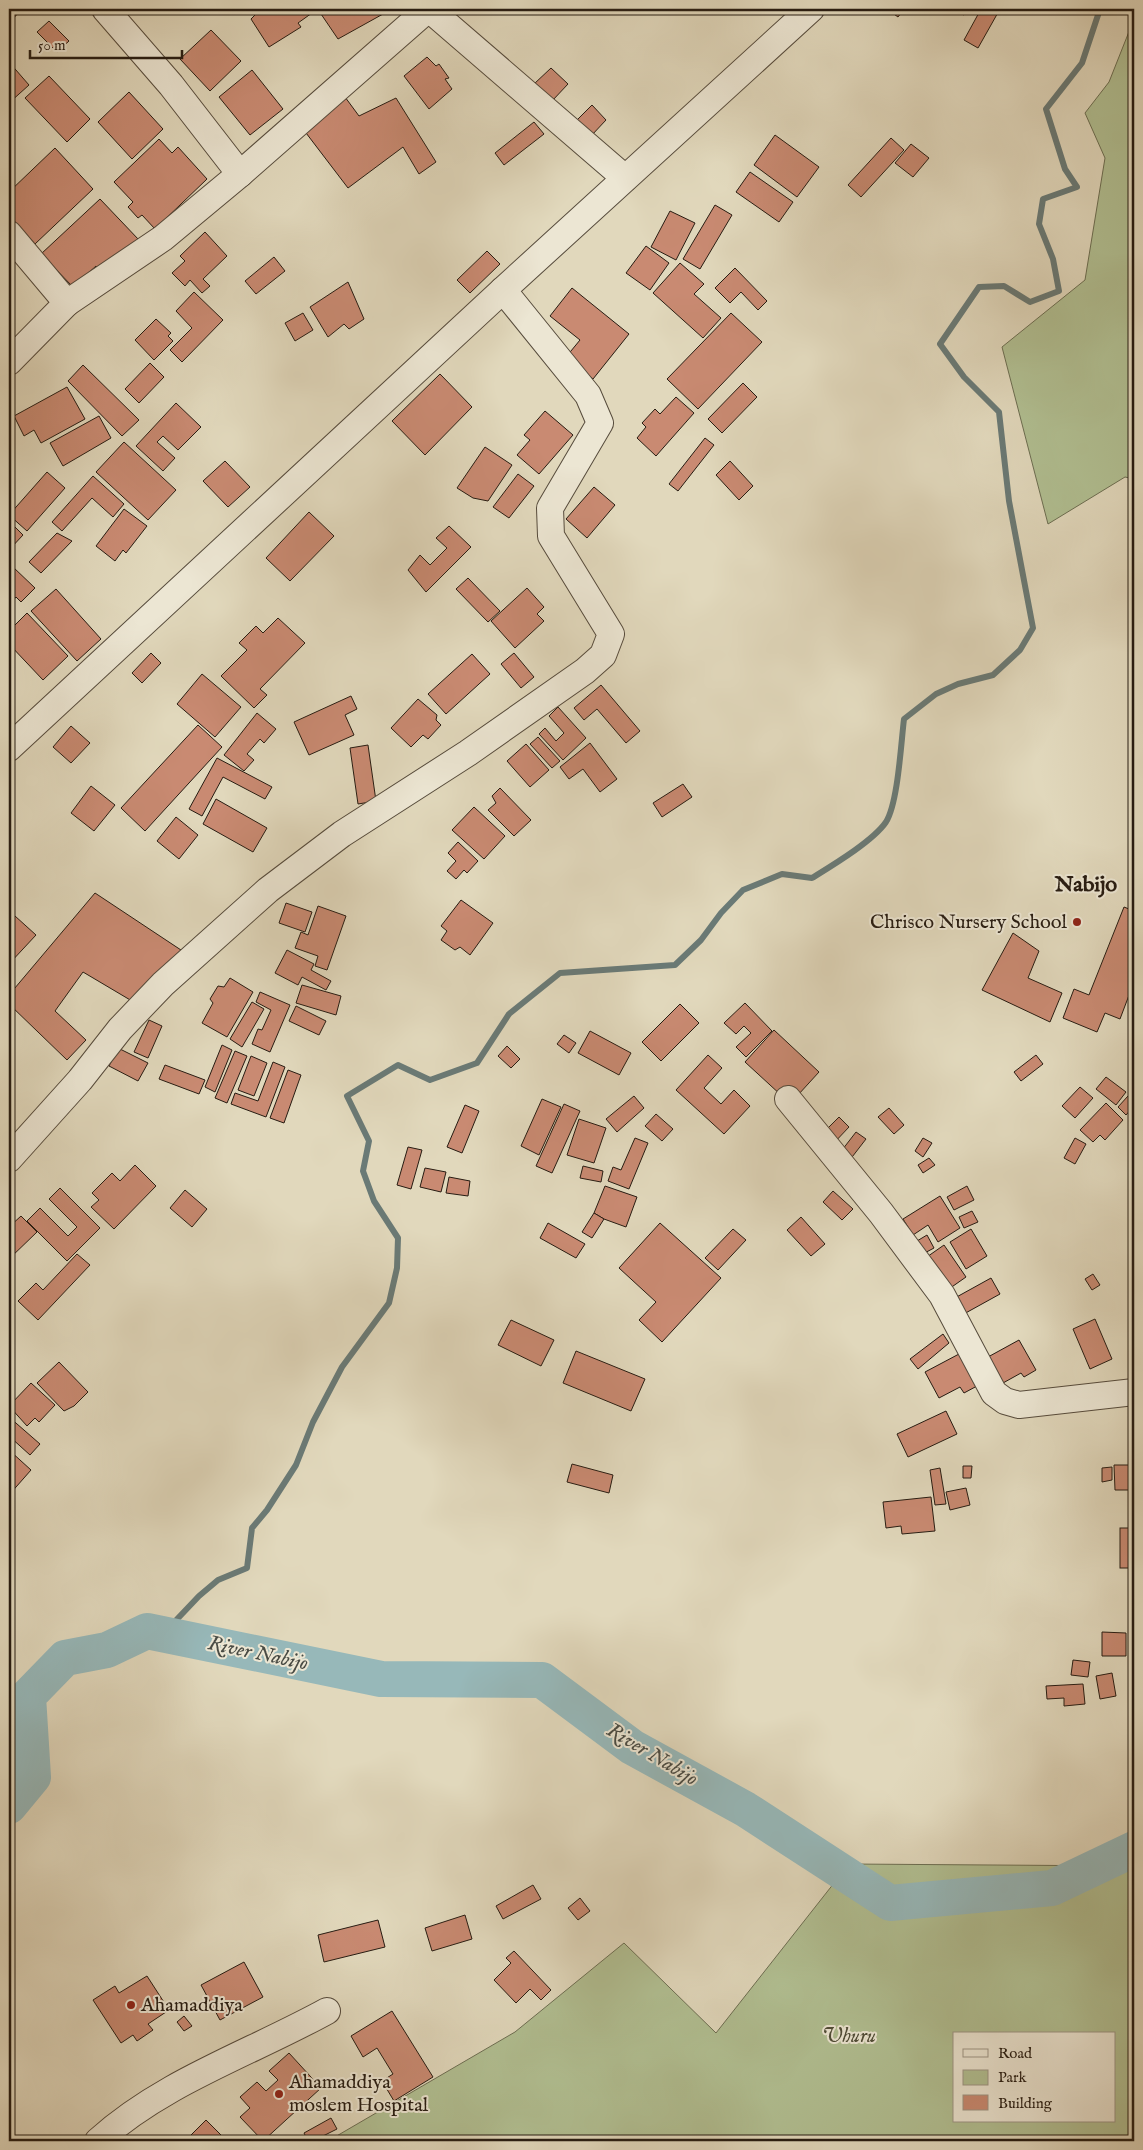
<svg xmlns="http://www.w3.org/2000/svg" width="1143" height="2150" viewBox="0 0 1143 2150" font-family="'IM FELL English',serif">
<style>
.green{fill:#b1bf92;stroke:#6c6e52;fill-rule:evenodd}
.lines{fill:none;stroke-linecap:round;stroke-linejoin:round}
.stream{stroke:#6a7a76;stroke-width:6}
.river{stroke:#97b8b9;stroke-width:36}
.building{fill:#c98a72;stroke:#271c12}
.minor-casing{stroke:#564b3c;stroke-width:28}
.minor{stroke:#ece6d3;stroke-width:26}
.poi-dot{fill:#8f2418;stroke:#ece6d3;stroke-width:2}
.labels{text-anchor:middle;dominant-baseline:central;stroke-width:4;stroke-linejoin:round;paint-order:stroke}
.poi-label{font-size:20px;fill:#271c12;stroke:#ece6d3;text-anchor:start}
.park-label{font-size:20px;font-style:italic;fill:#504d38;stroke:#ece6d3}
.water-label{font-size:21px;font-style:italic;fill:#494b44;stroke:#ece6d3}
.quarter-label{font-size:22px;font-weight:bold;fill:#271c12;stroke:#ece6d3}
</style>
<rect width="100%" height="100%" fill="#e1d8bc"/>
<filter id="stains"><feTurbulence type="fractalNoise" baseFrequency=".004" numOctaves="4"/><feColorMatrix values="0 0 0 0 .2 0 0 0 0 .09 0 0 0 0 .02 0 0 0 .5 -.17"/></filter>
<radialGradient id="worn" r=".72"><stop offset=".6" stop-color="#630" stop-opacity="0"/><stop offset="1" stop-color="#630" stop-opacity=".3"/></radialGradient>
<!-- green -->
<g class="green">
<polygon points="1134,19 1134,479 1125,477 1048,524 1002,347 1085,280 1105,158 1085,113 1109,82"/>
<path d="M849,1864L1134,1866V2141H328L515,2032L624,1943L716,2033ZM954,2034H1114V2121H954Z"/>
</g>
<g class="lines">
<!-- stream -->
<path class="stream" d="M163,1634L199,1596L218,1580L247,1568L252,1528L267,1510L296,1465L313,1422L342,1367L389,1303L397,1268L398,1238L374,1201L363,1171L369,1141L347,1096L398,1065L430,1080L477,1063L509,1014L560,973L675,965L701,940L721,913L743,890L782,874L812,878C833,865 873,841 886,822C898,803 901,743 904,719L936,694L958,684L993,675L1020,650L1033,628L1009,501L999,412L964,377L940,344L979,287L1004,286L1030,302L1059,291L1053,259L1039,224L1043,199L1077,187L1065,169L1046,109L1082,63L1100,9"/>
<!-- river -->
<polyline class="river" points="9,1806 33,1777 28,1696 65,1658 107,1650 147,1631 381,1679 542,1680 632,1747 745,1809 890,1903 1052,1888 1134,1849"/>
</g>
<!-- building -->
<g class="building">
<polygon points="9,9 22,9 9,23"/>
<polygon points="261,9 392,9 338,39 321,14 312,13 298,23 301,27 269,47 251,19"/>
<polygon points="887,9 904,9 898,17"/>
<polygon points="953,9 968,9 964,15"/>
<polygon points="981,9 1000,9 978,48 964,40"/>
<polygon points="49,21 69,41 57,52 37,32"/>
<polygon points="211,30 241,61 210,91 180,59"/>
<polygon points="427,57 436,66 439,64 449,78 445,79 452,89 429,109 404,76"/>
<polygon points="9,62 29,85 9,103"/>
<polygon points="551,68 568,84 552,101 534,84"/>
<polygon points="252,70 283,109 250,135 219,97"/>
<polygon points="49,76 90,119 67,142 25,98"/>
<polygon points="129,92 163,129 132,159 98,122"/>
<polygon points="345,97 359,116 396,98 436,162 419,174 403,147 348,188 303,129"/>
<polygon points="592,105 606,120 591,136 576,121"/>
<polygon points="534,122 544,134 504,165 495,153"/>
<polygon points="775,135 819,167 797,197 754,165"/>
<polygon points="891,138 904,150 861,197 848,185"/>
<polygon points="159,139 172,153 178,147 207,179 155,229 142,215 138,218 128,207 133,202 114,182"/>
<polygon points="911,144 929,158 913,177 895,163"/>
<polygon points="55,148 93,189 35,244 9,216 9,192"/>
<polygon points="750,172 793,202 779,222 736,192"/>
<polygon points="100,199 139,240 103,274 96,266 73,287 41,254"/>
<polygon points="715,205 732,215 700,269 683,259"/>
<polygon points="670,211 695,223 676,260 651,247"/>
<polygon points="205,232 227,256 203,279 210,286 202,293 190,280 185,286 172,273 185,261 180,256"/>
<polygon points="646,246 669,263 650,290 626,273"/>
<polygon points="487,251 500,264 470,293 457,280"/>
<polygon points="274,257 285,271 256,294 245,281"/>
<polygon points="680,263 704,284 694,294 721,318 703,338 653,293"/>
<polygon points="735,268 767,301 758,310 741,292 730,303 715,288"/>
<polygon points="348,282 364,319 349,329 344,324 328,337 310,307"/>
<polygon points="572,288 629,334 593,379 566,357 580,340 550,316"/>
<polygon points="194,292 223,320 182,362 170,350 192,328 176,311"/>
<polygon points="303,313 313,330 295,341 285,323"/>
<polygon points="731,313 762,342 698,409 667,379"/>
<polygon points="156,319 171,333 168,336 173,341 154,360 135,340"/>
<polygon points="150,363 164,377 139,403 125,389"/>
<polygon points="83,365 139,420 122,436 68,381"/>
<polygon points="440,374 472,407 425,455 392,421"/>
<polygon points="743,383 757,397 722,433 708,419"/>
<polygon points="67,387 85,419 41,443 34,430 24,436 14,416"/>
<polygon points="676,397 694,413 656,456 637,438 646,427 642,423 655,409 660,414"/>
<polygon points="176,403 201,427 178,450 163,436 157,442 175,458 163,471 136,446"/>
<polygon points="545,411 573,435 539,474 517,455 530,440 524,435"/>
<polygon points="99,416 111,438 63,466 50,443"/>
<polygon points="705,438 714,445 678,491 669,484"/>
<polygon points="124,442 176,490 148,520 96,472"/>
<polygon points="485,447 512,465 488,501 473,498 457,488"/>
<polygon points="225,461 250,487 228,507 203,481"/>
<polygon points="730,461 753,486 739,500 716,475"/>
<polygon points="47,472 65,488 27,531 9,515"/>
<polygon points="518,474 534,486 509,518 493,507"/>
<polygon points="93,476 124,504 113,517 92,498 62,531 52,522"/>
<polygon points="594,487 615,505 587,538 566,519"/>
<polygon points="124,509 147,526 126,553 123,550 115,561 96,546"/>
<polygon points="309,512 334,536 290,581 266,558"/>
<polygon points="9,521 23,535 9,550"/>
<polygon points="449,526 471,547 426,592 408,570 420,555 430,565 447,548 436,538"/>
<polygon points="57,533 72,541 41,573 29,562"/>
<polygon points="13,567 35,588 21,602 16,597 9,605 9,571"/>
<polygon points="468,578 500,611 488,622 456,589"/>
<polygon points="527,588 544,607 537,614 544,621 515,648 491,621"/>
<polygon points="56,589 101,639 77,661 31,611"/>
<polygon points="27,613 68,656 43,680 9,644 9,631"/>
<polygon points="278,618 305,643 260,689 267,695 254,708 221,676 247,650 239,643 256,626 263,633"/>
<polygon points="151,653 161,663 142,683 132,673"/>
<polygon points="514,653 534,677 521,688 501,664"/>
<polygon points="472,654 490,674 446,714 428,694"/>
<polygon points="202,674 241,707 215,737 177,704"/>
<polygon points="601,685 640,731 626,743 597,709 584,720 574,708"/>
<polygon points="351,696 357,709 345,715 354,735 309,755 294,722"/>
<polygon points="418,699 437,715 436,720 441,725 428,739 423,735 411,747 391,728"/>
<polygon points="558,707 586,738 563,760 539,734 545,728 556,741 564,733 549,716"/>
<polygon points="257,713 276,729 264,743 260,739 247,754 254,760 244,771 224,755"/>
<polygon points="198,725 222,747 145,831 121,808"/>
<polygon points="71,726 90,743 71,763 53,747"/>
<polygon points="538,737 560,761 552,768 530,744"/>
<polygon points="590,743 617,779 600,792 583,769 569,779 560,767"/>
<polygon points="526,744 549,770 530,787 507,761"/>
<polygon points="368,745 376,801 358,804 350,748"/>
<polygon points="217,758 272,787 265,799 223,777 202,816 189,809"/>
<polygon points="683,784 692,797 662,817 653,803"/>
<polygon points="91,786 115,805 94,831 71,813"/>
<polygon points="500,788 531,820 514,836 488,810 496,803 492,796"/>
<polygon points="216,799 267,828 253,852 203,824"/>
<polygon points="474,807 505,836 484,859 452,830"/>
<polygon points="176,817 198,835 179,859 157,841"/>
<polygon points="458,842 478,861 467,873 464,870 456,879 447,871 456,861 448,853"/>
<polygon points="95,893 184,952 137,1004 83,972 55,1011 86,1040 67,1060 9,1004 9,995"/>
<polygon points="461,900 493,923 470,955 460,947 455,950 441,940 447,931 441,926"/>
<polygon points="286,903 312,912 305,932 279,923"/>
<polygon points="318,906 346,916 327,970 315,966 318,956 295,948 301,932 308,935"/>
<polygon points="1124,907 1134,911 1134,982 1120,1019 1105,1013 1097,1032 1063,1018 1074,989 1089,995"/>
<polygon points="15,916 36,935 9,964 9,922"/>
<polygon points="1013,933 1039,951 1028,978 1062,993 1050,1022 982,990"/>
<polygon points="287,950 314,964 311,970 331,981 326,990 302,977 298,985 275,973"/>
<polygon points="230,978 253,992 227,1037 202,1023 213,1003 210,999 218,986 224,987"/>
<polygon points="302,985 341,996 336,1015 296,1003"/>
<polygon points="260,992 290,1005 270,1052 252,1044 258,1029 262,1030 271,1010 256,1002"/>
<polygon points="252,1002 264,1009 242,1047 230,1039"/>
<polygon points="745,1003 772,1031 746,1057 736,1047 751,1033 744,1026 736,1034 724,1023"/>
<polygon points="680,1004 699,1023 661,1061 642,1042"/>
<polygon points="296,1006 326,1021 319,1035 289,1021"/>
<polygon points="149,1020 162,1026 148,1058 134,1052"/>
<polygon points="774,1030 819,1072 798,1095 782,1096 745,1062"/>
<polygon points="590,1031 631,1053 619,1075 578,1053"/>
<polygon points="564,1035 576,1043 569,1053 557,1044"/>
<polygon points="222,1045 232,1050 215,1092 205,1087"/>
<polygon points="507,1046 520,1059 511,1068 498,1056"/>
<polygon points="118,1048 148,1063 138,1081 109,1066"/>
<polygon points="235,1051 247,1056 227,1103 215,1098"/>
<polygon points="708,1055 722,1068 704,1088 721,1104 734,1090 750,1106 724,1134 676,1090"/>
<polygon points="1036,1055 1043,1064 1021,1081 1014,1072"/>
<polygon points="251,1056 267,1063 254,1096 238,1090"/>
<polygon points="273,1062 285,1067 266,1117 231,1104 235,1093 258,1101"/>
<polygon points="165,1065 205,1080 199,1094 159,1079"/>
<polygon points="288,1070 301,1075 284,1123 270,1118"/>
<polygon points="1106,1077 1126,1092 1116,1105 1096,1089"/>
<polygon points="1080,1087 1093,1098 1075,1118 1062,1106"/>
<polygon points="634,1096 644,1108 617,1132 606,1119"/>
<polygon points="1128,1096 1134,1102 1134,1106 1126,1115 1118,1107"/>
<polygon points="542,1099 561,1107 539,1155 521,1146"/>
<polygon points="1106,1103 1123,1120 1105,1140 1100,1135 1093,1142 1080,1130"/>
<polygon points="564,1104 580,1111 552,1173 536,1166"/>
<polygon points="465,1105 479,1111 462,1153 447,1147"/>
<polygon points="889,1108 904,1125 894,1134 878,1117"/>
<polygon points="656,1114 673,1129 662,1141 645,1126"/>
<polygon points="839,1117 849,1127 832,1145 822,1134"/>
<polygon points="579,1119 606,1128 594,1163 567,1155"/>
<polygon points="856,1132 866,1139 849,1161 839,1154"/>
<polygon points="635,1138 648,1143 629,1189 608,1181 613,1167 621,1170"/>
<polygon points="923,1138 932,1143 923,1157 915,1151"/>
<polygon points="1075,1138 1086,1144 1075,1164 1064,1158"/>
<polygon points="408,1147 422,1150 411,1189 397,1185"/>
<polygon points="929,1158 935,1165 923,1173 918,1165"/>
<polygon points="135,1165 156,1186 114,1229 91,1207 99,1200 92,1193 112,1173 120,1181"/>
<polygon points="583,1166 603,1171 601,1182 580,1178"/>
<polygon points="425,1168 446,1172 441,1192 420,1187"/>
<polygon points="449,1177 470,1181 468,1196 446,1193"/>
<polygon points="605,1186 637,1197 626,1227 604,1219 594,1213"/>
<polygon points="967,1186 974,1200 954,1210 947,1197"/>
<polygon points="60,1188 100,1228 67,1261 27,1221 40,1208 68,1236 77,1227 49,1199"/>
<polygon points="185,1190 207,1209 192,1227 170,1208"/>
<polygon points="833,1191 853,1209 842,1220 823,1202"/>
<polygon points="940,1196 960,1228 938,1242 928,1225 913,1235 903,1219"/>
<polygon points="972,1211 978,1222 964,1228 959,1217"/>
<polygon points="594,1213 604,1219 592,1238 582,1232"/>
<polygon points="21,1216 37,1232 9,1259 9,1227"/>
<polygon points="801,1217 825,1244 811,1256 787,1230"/>
<polygon points="548,1223 585,1244 576,1258 540,1238"/>
<polygon points="660,1223 721,1278 662,1342 639,1320 656,1302 619,1268"/>
<polygon points="733,1229 746,1240 718,1270 705,1258"/>
<polygon points="971,1229 987,1256 966,1269 950,1242"/>
<polygon points="927,1235 934,1248 919,1256 912,1244"/>
<polygon points="944,1245 966,1277 946,1291 924,1259"/>
<polygon points="77,1254 90,1265 38,1320 18,1301 36,1283 43,1290"/>
<polygon points="1093,1274 1100,1285 1092,1290 1085,1279"/>
<polygon points="991,1278 1000,1294 962,1315 953,1299"/>
<polygon points="1095,1319 1112,1359 1090,1369 1073,1329"/>
<polygon points="511,1320 554,1340 541,1366 498,1345"/>
<polygon points="943,1334 949,1343 918,1369 910,1359"/>
<polygon points="1019,1340 1036,1370 1024,1377 1021,1373 1003,1383 988,1357"/>
<polygon points="576,1351 645,1379 631,1411 563,1383"/>
<polygon points="959,1354 977,1386 964,1393 960,1387 939,1398 925,1372"/>
<polygon points="59,1362 88,1392 74,1406 64,1411 37,1383"/>
<polygon points="31,1383 55,1405 39,1422 35,1418 27,1426 9,1406"/>
<polygon points="946,1411 957,1434 908,1457 897,1434"/>
<polygon points="9,1417 40,1444 30,1455 9,1436"/>
<polygon points="9,1450 31,1470 9,1495"/>
<polygon points="572,1464 613,1475 609,1493 567,1482"/>
<polygon points="1114,1465 1134,1465 1134,1490 1115,1490"/>
<polygon points="963,1466 972,1466 971,1478 963,1478"/>
<polygon points="1112,1467 1112,1480 1102,1482 1102,1468"/>
<polygon points="940,1468 946,1504 935,1505 930,1470"/>
<polygon points="966,1488 970,1505 950,1510 946,1492"/>
<polygon points="931,1497 935,1531 902,1534 901,1526 886,1528 883,1502"/>
<rect x="1120" y="1528" width="14" height="40"/>
<polygon points="1102,1632 1126,1633 1126,1656 1102,1656"/>
<polygon points="1073,1660 1090,1662 1088,1677 1071,1675"/>
<polygon points="1112,1673 1116,1696 1100,1699 1096,1676"/>
<polygon points="1083,1684 1085,1704 1064,1706 1064,1698 1047,1699 1046,1686"/>
<polygon points="533,1885 541,1899 503,1919 496,1906"/>
<polygon points="580,1898 590,1911 578,1920 568,1908"/>
<polygon points="465,1915 472,1939 432,1951 425,1928"/>
<polygon points="378,1920 385,1947 324,1962 318,1935"/>
<polygon points="514,1951 551,1990 541,2000 530,1989 516,2003 494,1980 511,1963 506,1958"/>
<polygon points="244,1962 263,1997 220,2020 201,1985"/>
<polygon points="147,1976 169,2010 148,2024 153,2030 137,2041 133,2035 121,2043 93,2000 115,1986 119,1993"/>
<polygon points="392,2011 433,2077 394,2101 382,2081 393,2074 377,2048 363,2057 351,2036"/>
<polygon points="184,2016 192,2026 184,2031 177,2022"/>
<polygon points="289,2053 321,2088 263,2141 240,2117 250,2108 240,2097 257,2082 266,2091 278,2080 269,2071"/>
<polygon points="331,2118 337,2129 313,2141 308,2141 304,2133"/>
<polygon points="206,2120 227,2141 185,2141"/>
</g>
<g class="lines">
<!-- minor casing -->
<g class="minor-casing">
<g id="minor">
<polyline points="429,9 625,178"/>
<polyline points="240,174 428,9"/>
<polyline points="9,234 67,303 9,362"/>
<polyline points="67,303 163,238 240,174 171,85 105,9"/>
<polyline points="9,748 503,290 811,9"/>
<polyline points="788,1099 881,1213 942,1295 994,1393 1005,1401 1019,1405 1134,1392"/>
<polyline points="9,1159 80,1080 120,1029 163,984 268,890 342,834 468,753 585,671 603,655 611,634 551,536 550,508 600,423 588,395 503,290"/>
<path d="M98,2141C163,2082 251,2053 327,2011"/>
</g>
</g>
<!-- minor -->
<use href="#minor" class="minor"/>
</g>
<!-- markers -->
<g class="poi-dot">
<circle cx="1077" cy="922" r="5"/>
<circle cx="131" cy="2005" r="5"/>
<circle cx="279" cy="2094" r="5"/>
</g>
<g class="labels">
<!-- poi labels -->
<g class="poi-label">
<text x="1067" y="922" text-anchor="end">Chrisco Nursery School</text>
<text x="141" y="2005">Ahamaddiya</text>
<text x="289" y="2082">Ahamaddiya<tspan x="289" dy="23">moslem Hospital</tspan></text>
</g>
<!-- park labels -->
<g class="park-label">
<text x="849" y="2036">Uhuru</text>
</g>
<!-- water labels -->
<g class="water-label">
<text transform="translate(258 1654) rotate(12)">River Nabijo</text>
<text transform="translate(652 1755) rotate(31)">River Nabijo</text>
</g>
<!-- quarter labels -->
<g class="quarter-label">
<text x="1086" y="885">Nabijo</text>
</g>
</g>
<!-- margin -->
<rect width="1143" height="2150" fill="none" stroke="#e1d8bc" stroke-width="30"/>
<rect x="10" y="10" width="1123" height="2130" fill="none" stroke="#271c12" stroke-width="2.5"/>
<rect x="15" y="15" width="1113" height="2120" fill="none" stroke="#271c12"/>
<!-- legend -->
<rect x="953" y="2032" width="162" height="90" fill="#ece6d3" stroke="#9d9586"/>
<rect x="963" y="2049" width="25" height="8" fill="#ece6d3" stroke="#9d9586"/>
<text x="998" y="2058" font-size="15" fill="#271c12">Road</text>
<rect x="963" y="2070" width="25" height="15" fill="#b1bf92" stroke="#9d9586"/>
<text x="998" y="2082" font-size="15" fill="#271c12">Park</text>
<rect x="963" y="2095" width="25" height="15" fill="#c98a72" stroke="#9d9586"/>
<text x="998" y="2108" font-size="15" fill="#271c12">Building</text>
<!-- scale -->
<path d="M30 50v8h152v-8" fill="none" stroke="#271c12" stroke-width="2.5"/>
<text x="38" y="50" font-size="15" fill="#271c12" stroke="#ece6d3" stroke-width="4" paint-order="stroke">50 m</text>
<rect width="100%" height="100%" filter="url(#stains)"/>
<rect width="100%" height="100%" fill="url(#worn)"/>
</svg>
